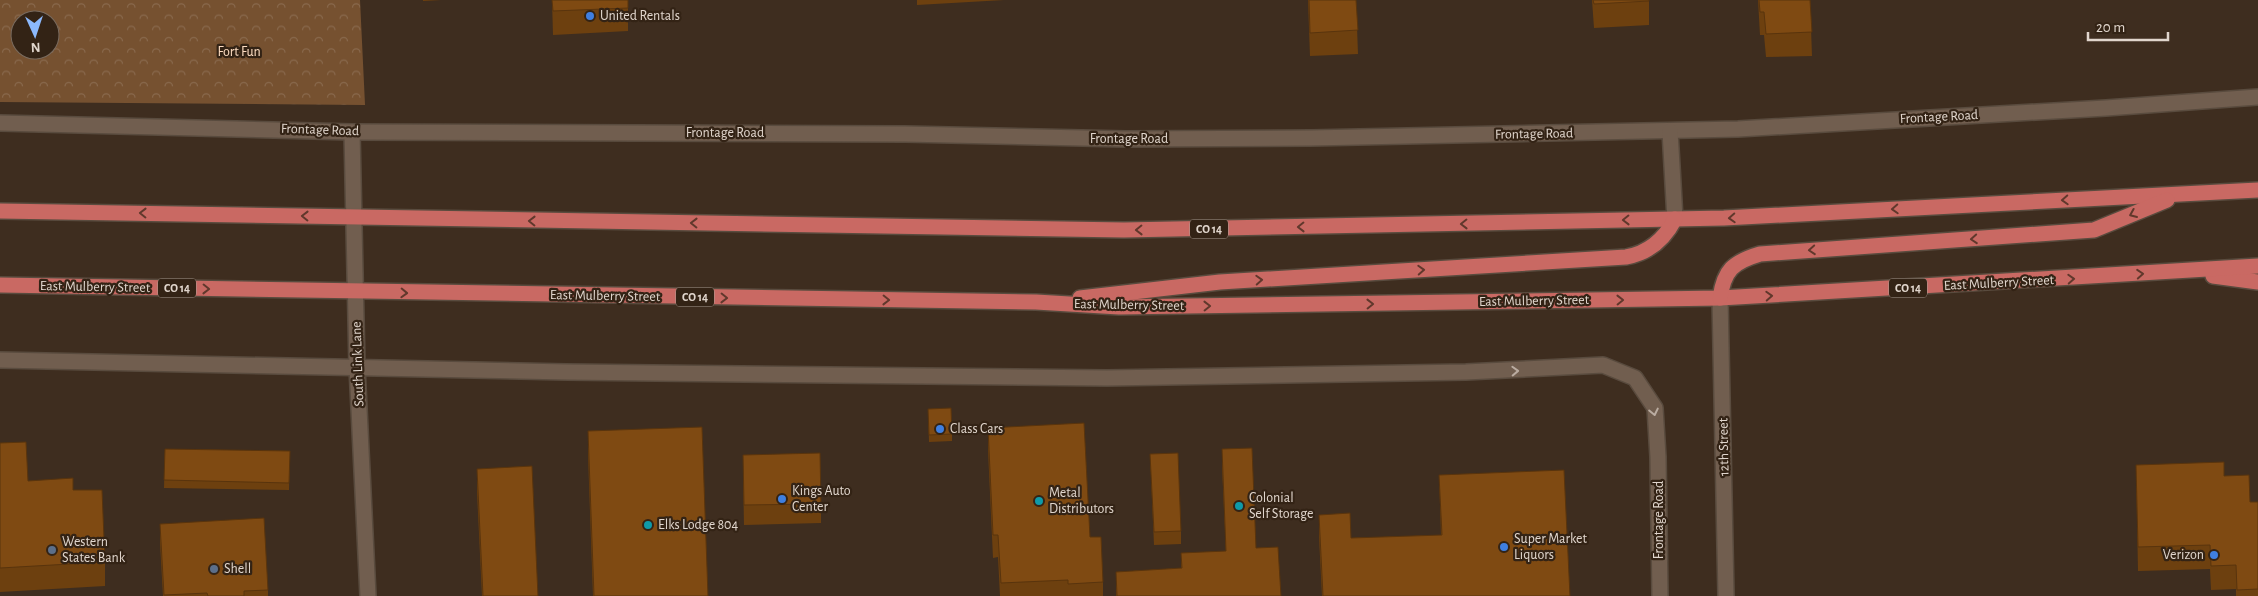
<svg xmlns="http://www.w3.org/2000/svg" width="2258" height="596" viewBox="0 0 2258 596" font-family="'Alegreya Sans',sans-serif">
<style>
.park{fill:url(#park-crowns);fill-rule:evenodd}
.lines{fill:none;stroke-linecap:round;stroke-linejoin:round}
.minor-casing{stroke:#594b3e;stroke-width:18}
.trunk-casing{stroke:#594b3e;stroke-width:18}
.minor{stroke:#715e4f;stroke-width:15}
.trunk{stroke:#c96963;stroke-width:15}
.wall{fill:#6d400f}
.building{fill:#7f4a12;stroke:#59340d}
.oneway{stroke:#60382c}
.oneway2{stroke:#baaca1}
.shop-dot{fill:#3f7fe0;stroke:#332315;stroke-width:2}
.culture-dot{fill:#0f9aa8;stroke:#332315;stroke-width:2}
.service-dot{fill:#5c6f8a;stroke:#332315;stroke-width:2}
.labels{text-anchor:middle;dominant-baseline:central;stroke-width:4.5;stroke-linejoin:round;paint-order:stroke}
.shield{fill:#332315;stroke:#ada096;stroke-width:1}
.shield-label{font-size:12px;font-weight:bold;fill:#e1d6cd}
.poi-label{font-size:14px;fill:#e1d6cd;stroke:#332315;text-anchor:start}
.park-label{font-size:14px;fill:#fddcc1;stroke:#332315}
.street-label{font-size:14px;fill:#e1d6cd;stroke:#332315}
</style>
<defs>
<pattern id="park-crowns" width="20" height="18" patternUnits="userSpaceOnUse" patternTransform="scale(1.25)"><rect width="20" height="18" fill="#765130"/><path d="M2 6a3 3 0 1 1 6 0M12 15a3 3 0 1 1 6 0" fill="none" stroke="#89694d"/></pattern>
</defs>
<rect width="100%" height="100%" fill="#3e2d1f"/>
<!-- park -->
<path class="park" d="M0,0H360L365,105L0,102ZM20,20H50V50H20Z"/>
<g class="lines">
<!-- minor casing -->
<g class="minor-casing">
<g id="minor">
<polyline points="0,123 352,132 905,134 1126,139 1311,138 1738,129 2106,108 2258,97"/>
<polyline points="1670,131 1675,219"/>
<polyline points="352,132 357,367 368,596"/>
<polyline points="1720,298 1726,596"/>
<polyline points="0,360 567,372 1107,378 1466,372 1603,365 1635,378 1655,408 1658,457 1660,596"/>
</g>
</g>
<!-- trunk casing -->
<g class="trunk-casing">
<g id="trunk">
<polyline points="0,211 1124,230 1724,218 2258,190"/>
<polyline points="2213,276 2258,282"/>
<polyline points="0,285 1036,302 1119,307 1720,298 2258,266"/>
<path d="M1080,298L1220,282L1626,257C1649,253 1664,240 1675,219"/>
<path d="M1720,298C1724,270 1733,262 1760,254L2094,230L2167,200"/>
</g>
</g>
<!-- minor -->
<use href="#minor" class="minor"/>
<!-- trunk -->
<use href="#trunk" class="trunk"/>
</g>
<!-- wall -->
<g class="wall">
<polygon points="423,0 441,0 423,1"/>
<polygon points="552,0 628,0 628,31 553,35"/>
<polygon points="917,0 1004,0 917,5"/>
<polygon points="1308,0 1356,0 1358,54 1310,56"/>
<polygon points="1592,0 1649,0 1649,25 1594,28"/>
<polygon points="1758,0 1810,0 1812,56 1766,57 1764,35 1760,35"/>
<polygon points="928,409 952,434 952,441 929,442"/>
<polygon points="988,428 1090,537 1103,582 1103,596 1000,596 998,557 993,558 988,450"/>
<polygon points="588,431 708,596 593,596 588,455"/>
<polygon points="0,443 28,481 73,490 105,562 105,586 0,592"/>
<polygon points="165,449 290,451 289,490 164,488"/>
<polygon points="1222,449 1256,548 1281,596 1116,596 1116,572 1181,568 1181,553 1226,552 1222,467"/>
<polygon points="1150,454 1181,531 1181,544 1154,545"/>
<polygon points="2136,465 2224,476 2250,502 2258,502 2258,596 2236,596 2236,589 2211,590 2210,569 2138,571"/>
<polygon points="477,469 538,596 482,596 477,492"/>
<polygon points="743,474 821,504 821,523 744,525"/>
<polygon points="1439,475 1570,596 1322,596 1319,537 1319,515 1351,538 1441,535"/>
<polygon points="160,524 268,590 268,596 163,596 160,543"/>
</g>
<!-- building -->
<g class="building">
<polygon points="552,0 628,0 628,8 553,11"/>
<polygon points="1309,0 1356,0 1358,30 1310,33"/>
<polygon points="1593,0 1649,0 1649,1 1594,4"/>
<polygon points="1759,0 1810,0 1812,32 1766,34 1764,12 1760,12"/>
<polygon points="951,408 952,434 929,435 928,409"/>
<polygon points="1084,423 1090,537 1101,537 1103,582 1068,584 1068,580 1001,583 998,535 993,535 988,428"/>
<polygon points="702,427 708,596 594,596 588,431"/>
<polygon points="26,442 28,481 73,478 73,490 102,490 105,562 0,568 0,443"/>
<polygon points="1252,448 1256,548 1278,547 1281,596 1117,596 1116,572 1182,568 1181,553 1226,551 1222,449"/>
<polygon points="165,449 290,451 289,483 164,480"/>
<polygon points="820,453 821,504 744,505 743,455"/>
<polygon points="1178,453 1181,531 1154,532 1150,454"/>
<polygon points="2224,462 2224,476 2249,475 2250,502 2258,502 2258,589 2237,590 2236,565 2211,566 2210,545 2138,547 2136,465"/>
<polygon points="532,466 538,596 483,596 477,469"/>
<polygon points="1564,470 1570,596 1323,596 1319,515 1350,513 1351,538 1442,535 1439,475"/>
<polygon points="264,518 268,590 244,591 244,596 208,596 207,593 164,595 160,524"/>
</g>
<!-- one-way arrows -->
<defs><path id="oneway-chevron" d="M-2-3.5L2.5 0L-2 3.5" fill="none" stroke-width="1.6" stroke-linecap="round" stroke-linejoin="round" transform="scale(1.25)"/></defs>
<g class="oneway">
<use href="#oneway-chevron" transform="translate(2065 200) rotate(177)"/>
<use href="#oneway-chevron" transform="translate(1895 209) rotate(177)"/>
<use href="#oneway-chevron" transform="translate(143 213) rotate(-179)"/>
<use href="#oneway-chevron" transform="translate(2133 214) rotate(157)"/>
<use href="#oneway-chevron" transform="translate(305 216) rotate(-179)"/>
<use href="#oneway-chevron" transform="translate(1732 218) rotate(177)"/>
<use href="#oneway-chevron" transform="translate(1626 220) rotate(179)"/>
<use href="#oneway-chevron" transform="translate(532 221) rotate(-179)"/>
<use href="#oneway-chevron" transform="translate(694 223) rotate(-179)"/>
<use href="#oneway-chevron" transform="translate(1464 224) rotate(179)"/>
<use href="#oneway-chevron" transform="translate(1301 227) rotate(179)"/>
<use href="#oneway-chevron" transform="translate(1139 230) rotate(179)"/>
<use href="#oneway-chevron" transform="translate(1974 239) rotate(176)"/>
<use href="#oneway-chevron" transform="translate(1812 250) rotate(176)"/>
<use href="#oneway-chevron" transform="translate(1421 270) rotate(-3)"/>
<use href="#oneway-chevron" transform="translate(2140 274) rotate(-4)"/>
<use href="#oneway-chevron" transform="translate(2071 279) rotate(-3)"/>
<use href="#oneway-chevron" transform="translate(1259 280) rotate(-3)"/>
<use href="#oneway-chevron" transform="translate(206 289) rotate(1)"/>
<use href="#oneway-chevron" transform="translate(404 293) rotate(2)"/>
<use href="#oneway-chevron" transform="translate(1769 296) rotate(-3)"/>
<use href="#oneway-chevron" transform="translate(724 298) rotate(1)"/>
<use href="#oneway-chevron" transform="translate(886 300) rotate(1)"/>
<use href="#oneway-chevron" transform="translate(1620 300) rotate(-1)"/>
<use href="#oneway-chevron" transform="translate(1370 304) rotate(-1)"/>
<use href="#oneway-chevron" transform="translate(1207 306) rotate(-1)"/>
</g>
<g class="oneway2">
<use href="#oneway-chevron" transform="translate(1515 371) rotate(-2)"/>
<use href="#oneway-chevron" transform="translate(1654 412) rotate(78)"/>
</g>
<!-- markers -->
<g class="shop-dot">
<circle cx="590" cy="16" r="5"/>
<circle cx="940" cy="429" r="5"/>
<circle cx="782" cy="499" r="5"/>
<circle cx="1504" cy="547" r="5"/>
<circle cx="2214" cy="555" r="5"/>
</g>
<g class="culture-dot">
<circle cx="1039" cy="501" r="5"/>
<circle cx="1239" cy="506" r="5"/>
<circle cx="648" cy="525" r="5"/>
</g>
<g class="service-dot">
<circle cx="52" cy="550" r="5"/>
<circle cx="214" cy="569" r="5"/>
</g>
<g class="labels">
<!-- shield labels -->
<g class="shield">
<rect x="1190" y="219.5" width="38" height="19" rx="4"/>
<rect x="158" y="278.5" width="38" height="19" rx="4"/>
<rect x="1889" y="278.5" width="38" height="19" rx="4"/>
<rect x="676" y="287.5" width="38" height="19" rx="4"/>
</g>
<g class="shield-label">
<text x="1209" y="229">CO 14</text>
<text x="177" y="288">CO 14</text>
<text x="1908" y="288">CO 14</text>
<text x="695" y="297">CO 14</text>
</g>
<!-- poi labels -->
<g class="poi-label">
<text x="600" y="16">United Rentals</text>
<text x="950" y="429">Class Cars</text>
<text x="792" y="491">Kings Auto<tspan x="792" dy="16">Center</tspan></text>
<text x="1049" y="493">Metal<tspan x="1049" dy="16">Distributors</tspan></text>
<text x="1249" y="498">Colonial<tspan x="1249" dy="16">Self Storage</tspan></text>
<text x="658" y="525">Elks Lodge 804</text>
<text x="1514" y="539">Super Market<tspan x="1514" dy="16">Liquors</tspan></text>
<text x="62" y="542">Western<tspan x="62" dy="16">States Bank</tspan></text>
<text x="2204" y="555" text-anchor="end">Verizon</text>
<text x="224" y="569">Shell</text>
</g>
<!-- park labels -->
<g class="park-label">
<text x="239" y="52">Fort Fun</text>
</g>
<!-- street labels -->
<g class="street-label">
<text transform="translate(1939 117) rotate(-3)">Frontage Road</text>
<text transform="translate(320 130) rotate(2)">Frontage Road</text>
<text x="725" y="133">Frontage Road</text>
<text transform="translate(1534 134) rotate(-1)">Frontage Road</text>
<text x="1129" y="139">Frontage Road</text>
<text transform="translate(1999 283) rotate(-3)">East Mulberry Street</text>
<text transform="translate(95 287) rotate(1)">East Mulberry Street</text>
<text transform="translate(605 296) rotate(1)">East Mulberry Street</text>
<text transform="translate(1534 301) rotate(-1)">East Mulberry Street</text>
<text transform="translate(1129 305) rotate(1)">East Mulberry Street</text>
<text transform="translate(358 364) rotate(-92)">South Link Lane</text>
<text transform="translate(1724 447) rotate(-91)">12th Street</text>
<text transform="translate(1659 520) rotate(-90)">Frontage Road</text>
</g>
</g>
<!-- north arrow -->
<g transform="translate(35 35) rotate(177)"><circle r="24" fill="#332315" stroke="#796b5f"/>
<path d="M0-4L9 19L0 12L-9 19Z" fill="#8cb9fc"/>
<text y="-8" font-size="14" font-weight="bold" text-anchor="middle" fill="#e1d6cd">N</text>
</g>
<!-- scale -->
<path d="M2088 32v8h80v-8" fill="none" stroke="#e1d6cd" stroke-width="2.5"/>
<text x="2096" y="32" font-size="15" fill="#e1d6cd" stroke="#332315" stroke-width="4" paint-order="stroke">20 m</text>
</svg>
